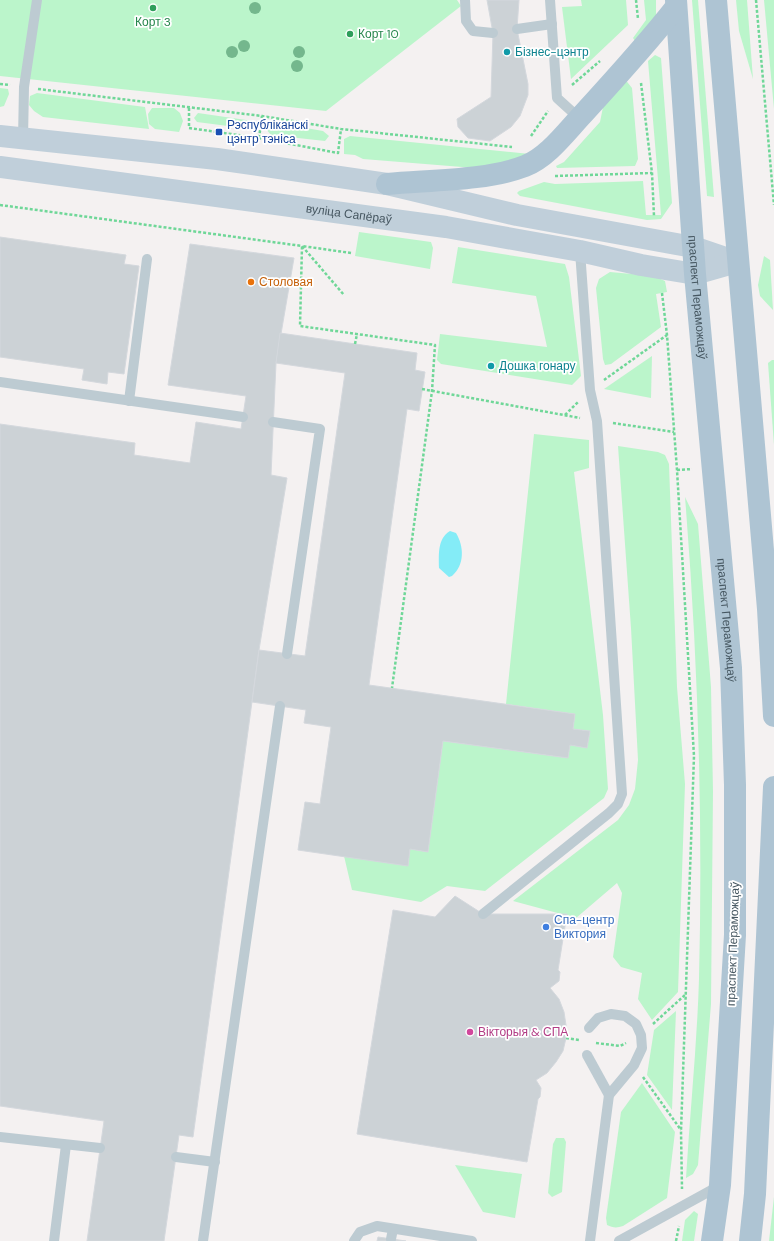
<svg xmlns="http://www.w3.org/2000/svg" width="774" height="1241" viewBox="0 0 774 1241" font-family="'DM Sans',sans-serif">
<style>
.green{fill:#bbf5cb}
.water{fill:#84ecf7}
.building{fill:#ccd2d6;stroke:#d4d8dd}
.lines{fill:none;stroke-linecap:round;stroke-linejoin:round}
.path{stroke:#6fd798;stroke-width:2.5;stroke-dasharray:3 2;stroke-linecap:butt}
.lane{stroke:#bdcbd2;stroke-width:10}
.secondary{stroke:#c0cfda;stroke-width:22}
.primary{stroke:#aec4d3;stroke-width:22}
.tree{fill:#74b78d}
.leisure-dot{fill:#2e9e5b;stroke:#fff;stroke-width:1.5}
.culture-dot{fill:#0f9aa8;stroke:#fff;stroke-width:1.5}
.transit-dot{fill:#1a4fb4;stroke:#fff;stroke-width:1.5}
.food-dot{fill:#e8710a;stroke:#fff;stroke-width:1.5}
.shop-dot{fill:#3f7fe0;stroke:#fff;stroke-width:1.5}
.hotel-dot{fill:#d1479c;stroke:#fff;stroke-width:1.5}
.labels{text-anchor:middle;dominant-baseline:central;stroke-width:3.5;stroke-linejoin:round;paint-order:stroke}
.leisure-label{font-size:12px;fill:#27864d;stroke:#fff}
.culture-label{font-size:12px;fill:#0d838f;stroke:#fff;text-anchor:start}
.transit-label{font-size:12px;fill:#164399;stroke:#fff;text-anchor:start}
.street-label{font-size:12px;fill:#465761;stroke:#fff}
.food-label{font-size:12px;fill:#c56008;stroke:#fff;text-anchor:start}
.shop-label{font-size:12px;fill:#366cbe;stroke:#fff;text-anchor:start}
.hotel-label{font-size:12px;fill:#b23c85;stroke:#fff;text-anchor:start}
</style>
<rect width="100%" height="100%" fill="#f4f1f1"/>
<!-- green -->
<g class="green">
<polygon points="0,0 457,0 461,6 326,111 0,76"/>
<polygon points="581,0 626,0 628,25 571,79 562,7 582,6"/>
<polygon points="644,0 656,0 656,18 636,42 633,38 646,20"/>
<polygon points="692,0 698,0 714,197 707,196"/>
<polygon points="736,0 747,0 753,79 739,31"/>
<polygon points="764,0 774,0 774,109"/>
<polygon points="655,55 661,58 672,203 661,219 647,220 520,196 517,193 519,191 544,182 555,184 643,181 646,215 661,215 648,61"/>
<polygon points="624,78 632,88 638,159 635,166 557,168 556,166 564,162 600,122 604,102"/>
<polygon points="0,88 8,89 9,94 4,106 0,107"/>
<polygon points="37,93 145,107 149,129 43,117 34,111 29,105 30,96"/>
<polygon points="152,108 174,108 180,113 183,121 179,132 155,129 149,124 148,114"/>
<polygon points="198,113 253,121 256,127 251,129 197,122 194,118"/>
<polygon points="272,122 323,131 329,136 325,141 271,135 266,129"/>
<polygon points="350,136 530,154 487,169 363,159 355,155 344,154 344,139"/>
<polygon points="359,232 431,242 433,248 430,269 355,256"/>
<polygon points="458,247 565,264 569,277 581,376 572,385 441,364 437,360 440,334 547,347 536,296 452,283"/>
<polygon points="764,256 770,260 773,310 760,296 758,285"/>
<polygon points="610,272 654,276 665,281 667,292 656,294 661,327 611,364 605,365 603,359 596,288 599,279"/>
<polygon points="652,356 651,398 604,389"/>
<polygon points="772,360 774,360 774,445 768,363"/>
<polygon points="534,434 589,440 589,468 574,472 603,715 608,789 604,798 485,891 447,886 421,902 352,890 344,856 408,865 410,849 428,852 443,741 568,758 570,745 587,748 590,731 573,729 575,714 506,704"/>
<polygon points="618,446 658,452 665,455 669,464 677,687 685,784 678,992 652,1020 638,999 642,973 621,967 613,957 622,893 617,883 576,918 513,901 618,820 629,805 635,789 638,760 631,628"/>
<path d="M685,497L698,524L711,687L713,791L711,1004L698,1165L693,1174L686,1178C690,1112 697,1045 699,979C703,818 698,658 685,497Z"/>
<polygon points="676,1011 672,1110 647,1075 654,1030"/>
<path d="M642,1083L675,1132L667,1198L623,1226C617,1228 613,1228 607,1225L606,1218L621,1112Z"/>
<polygon points="556,1138 564,1138 566,1142 562,1192 552,1197 548,1193 553,1144"/>
<polygon points="455,1165 522,1174 515,1218 483,1212"/>
<polygon points="774,1197 774,1241 769,1241"/>
<polygon points="694,1211 698,1214 694,1241 682,1241 685,1220"/>
</g>
<!-- water -->
<path class="water" d="M450,531L456,533C464,546 465,565 452,576L449,577L439,568C439,555 437,539 450,531Z"/>
<!-- building -->
<g class="building">
<polygon points="487,0 519,0 517,29 528,84 528,95 520,116 511,127 490,141 468,138 458,127 457,119 491,97 493,33"/>
<polygon points="0,237 126,255 124,264 139,266 124,374 108,372 107,384 82,380 84,369 0,357"/>
<polygon points="190,244 294,258 276,363 271,475 287,478 259,650 193,1137 179,1135 164,1241 87,1241 104,1121 0,1106 0,424 135,443 134,455 190,463 196,422 241,429 246,396 168,385"/>
<polygon points="280,333 417,353 415,370 425,372 419,411 407,409 369,685 575,714 573,729 590,731 587,748 570,745 568,758 443,741 428,852 410,849 408,866 298,850 305,802 320,804 331,727 304,723 306,710 252,702 259,650 305,656 345,373 276,363"/>
<polygon points="455,896 483,914 567,914 558,970 560,972 559,981 550,988 559,999 564,1012 566,1025 566,1038 563,1051 556,1062 547,1073 536,1080 541,1088 540,1097 538,1099 527,1162 357,1134 393,910 435,917"/>
<polygon points="378,1237 406,1241 377,1241"/>
</g>
<g class="lines">
<!-- path -->
<g class="path">
<polyline points="636,0 638,19"/>
<polyline points="756,0 774,205"/>
<polyline points="641,83 652,173 654,216"/>
<polyline points="0,84 10,85"/>
<polyline points="572,85 600,61"/>
<polyline points="38,89 262,116 341,129 512,147"/>
<polyline points="189,108 189,128 259,138 338,153 341,129"/>
<polyline points="531,136 548,111"/>
<polyline points="259,138 262,116"/>
<polyline points="555,176 652,173"/>
<polyline points="0,205 302,246 344,295"/>
<polyline points="351,253 302,246 300,326 435,345 432,391 392,688"/>
<polyline points="662,293 667,335 677,470 694,756 681,1131 682,1189"/>
<polyline points="355,344 357,334"/>
<polyline points="604,380 667,335"/>
<polyline points="422,389 580,418"/>
<polyline points="565,415 578,402"/>
<polyline points="613,423 674,432"/>
<polyline points="677,470 692,469"/>
<polyline points="653,1024 686,994"/>
<polyline points="566,1038 579,1040"/>
<polyline points="596,1043 620,1046 626,1043"/>
<polyline points="643,1077 681,1130"/>
<polyline points="676,1241 679,1226"/>
</g>
<!-- lane -->
<g class="lane">
<polyline points="465,0 466,21 473,31 493,33"/>
<polyline points="550,0 557,98 579,118"/>
<polyline points="517,29 552,24"/>
<polyline points="23,139 24,87 37,0"/>
<polyline points="0,382 243,417"/>
<polyline points="129,401 147,259"/>
<polyline points="273,422 320,429 287,654"/>
<polyline points="483,914 609,813 618,804 622,794 597,421 590,390 580,251"/>
<polyline points="589,1028 598,1018 611,1014 625,1016 636,1024 641,1035 642,1048 634,1065 609,1095 590,1241"/>
<polyline points="587,1055 609,1095"/>
<polyline points="0,1137 100,1148"/>
<polyline points="176,1157 215,1162"/>
<polyline points="391,1239 393,1229"/>
<polyline points="54,1241 66,1145"/>
<polyline points="203,1241 280,706"/>
<polyline points="354,1241 360,1232 377,1226 472,1241"/>
<polyline points="619,1241 719,1186"/>
</g>
<!-- secondary -->
<g class="secondary">
<polyline points="0,136 217,159 387,184 517,215 693,247 737,262"/>
<path id="s1" d="M0,167L446,227L580,251L641,265L695,274L737,262"/>
</g>
<!-- primary -->
<g class="primary">
<path id="s2" d="M676,0L695,274L731,668L735,785V935L720,1185L712,1241"/>
<polyline points="716,0 768,609 774,716"/>
<path d="M387,184C429,180 486,181 525,166C548,157 566,132 583,114C615,79 647,44 676,7"/>
<polyline points="750,1241 755,1194 774,787"/>
</g>
</g>
<!-- trees -->
<g class="tree">
<circle cx="255" cy="8" r="6"/>
<circle cx="244" cy="46" r="6"/>
<circle cx="232" cy="52" r="6"/>
<circle cx="299" cy="52" r="6"/>
<circle cx="297" cy="66" r="6"/>
</g>
<!-- markers -->
<g class="leisure-dot">
<circle cx="153" cy="8" r="4"/>
<circle cx="350" cy="34" r="4"/>
</g>
<g class="culture-dot">
<circle cx="507" cy="52" r="4"/>
<circle cx="491" cy="366" r="4"/>
</g>
<rect class="transit-dot" x="215" y="128" width="8" height="8" rx="2"/>
<circle class="food-dot" cx="251" cy="282" r="4"/>
<circle class="shop-dot" cx="546" cy="927" r="4"/>
<circle class="hotel-dot" cx="470" cy="1032" r="4"/>
<g class="labels">
<!-- leisure labels -->
<g class="leisure-label">
<text x="153" y="22">Корт 3</text>
<text x="358" y="34" text-anchor="start">Корт 10</text>
</g>
<!-- culture labels -->
<g class="culture-label">
<text x="515" y="52">Бізнес-цэнтр</text>
<text x="499" y="366">Дошка гонару</text>
</g>
<!-- transit labels -->
<g class="transit-label">
<text x="227" y="125">Рэспубліканскі<tspan x="227" dy="14">цэнтр тэніса</tspan></text>
</g>
<!-- street labels -->
<g class="street-label">
<text stroke="none"><textPath href="#s1" startOffset="352">вуліца Сапёраў</textPath></text>
<text stroke="none"><textPath href="#s2" startOffset="298">праспект Пераможцаў</textPath></text>
<text stroke="none"><textPath href="#s2" startOffset="622">праспект Пераможцаў</textPath></text>
<text transform="translate(733 944) rotate(-88)">праспект Пераможцаў</text>
</g>
<!-- food labels -->
<g class="food-label">
<text x="259" y="282">Столовая</text>
</g>
<!-- shop labels -->
<g class="shop-label">
<text x="554" y="920">Спа-центр<tspan x="554" dy="14">Виктория</tspan></text>
</g>
<!-- hotel labels -->
<g class="hotel-label">
<text x="478" y="1032">Вікторыя &amp; СПА</text>
</g>
</g>
</svg>
